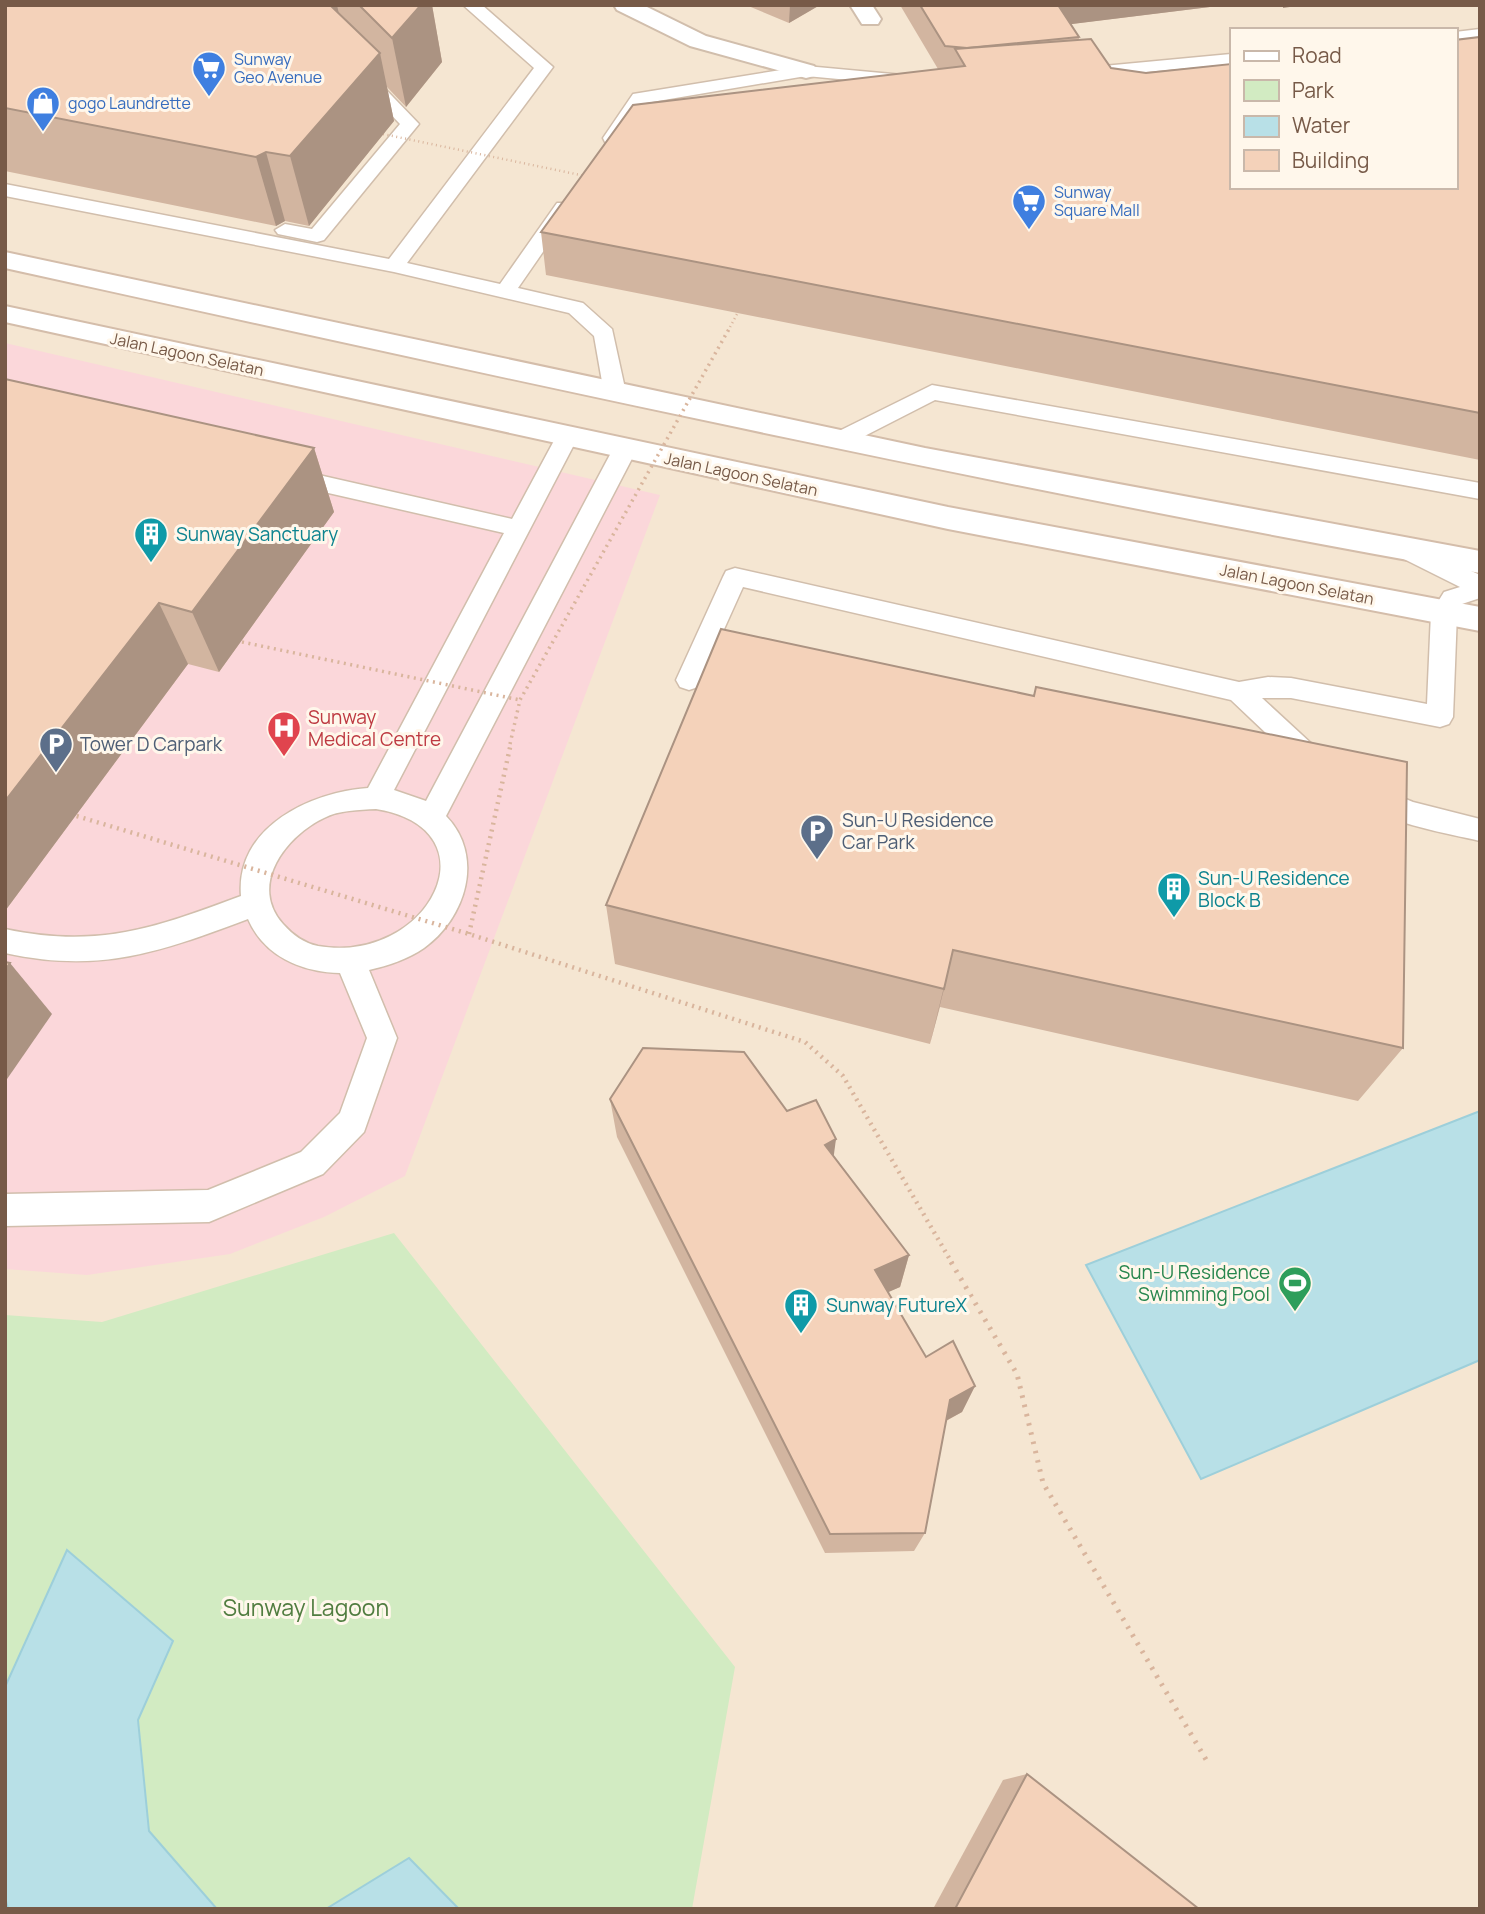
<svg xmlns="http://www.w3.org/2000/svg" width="1485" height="1914" viewBox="0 0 1485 1914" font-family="Manrope,sans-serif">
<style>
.residential{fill:#f5e6d2;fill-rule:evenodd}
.medical{fill:#fbd7da}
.green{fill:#d2ebc2}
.water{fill:#b8e0e7;stroke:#9dcfda;stroke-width:2}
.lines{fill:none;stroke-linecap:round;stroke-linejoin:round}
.service-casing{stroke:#d1beac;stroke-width:3}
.minor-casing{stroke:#d1beac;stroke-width:4}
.secondary-casing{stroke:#d4bdaa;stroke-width:4}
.service{fill:#fff;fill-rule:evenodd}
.minor{fill:#fff;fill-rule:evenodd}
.secondary{fill:#fff;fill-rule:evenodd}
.path-bridge-far3{stroke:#d9b59d;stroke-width:2.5;stroke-dasharray:1 3.5;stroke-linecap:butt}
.path-bridge-far2{stroke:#d9b59d;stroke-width:3.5;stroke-dasharray:2 4.5;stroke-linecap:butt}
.path-bridge-far1{stroke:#d9b59d;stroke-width:4.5;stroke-dasharray:2 5;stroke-linecap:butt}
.path-bridge{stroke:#d9b59d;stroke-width:5;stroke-dasharray:2.5 7;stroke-linecap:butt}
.wall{fill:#d2b5a0}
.shaded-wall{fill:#ab9382}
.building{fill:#f4d2ba;stroke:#ab9382;stroke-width:2}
.labels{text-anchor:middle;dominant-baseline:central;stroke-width:6;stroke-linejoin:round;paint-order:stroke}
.far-shop-label{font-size:16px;fill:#366cbe;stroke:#fff7eb;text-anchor:start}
.far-street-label{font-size:16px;fill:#775a48;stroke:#fff7eb}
.culture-label{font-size:19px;fill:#0d838f;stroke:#fff7eb;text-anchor:start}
.health-label{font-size:19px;fill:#be3a42;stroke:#fff7eb;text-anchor:start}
.service-label{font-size:19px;fill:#4e5e75;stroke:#fff7eb;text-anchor:start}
.leisure-label{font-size:19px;fill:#27864d;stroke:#fff7eb;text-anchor:end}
.near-park-label{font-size:23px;fill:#517d40;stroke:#fff7eb}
</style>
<rect width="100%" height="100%" fill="#fdf4e4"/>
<!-- residential -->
<path class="residential" d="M5,5H1480V1909H5ZM1231,30H1455V187H1231Z"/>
<!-- medical -->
<polygon class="medical" points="5,343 660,495 405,1176 324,1217 230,1254 87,1275 5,1269"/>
<!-- green -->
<polygon class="green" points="394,1233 735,1667 692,1909 5,1909 5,1315 102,1322"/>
<!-- water -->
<g class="water">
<polygon points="1480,1111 1480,1360 1201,1479 1086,1265"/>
<polygon points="67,1550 173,1641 138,1720 149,1831 217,1909 8,1909 5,1897 5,1687"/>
<polygon points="409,1858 459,1909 326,1909"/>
</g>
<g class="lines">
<!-- service casing -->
<g class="service-casing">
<g id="service">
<polygon points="463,5 482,5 553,67 407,263 500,284 557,203 571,203 574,207 518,288 583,303 612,329 626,393 623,398 607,398 604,393 594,336 569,313 394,272 5,196 5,184 389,259 534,68"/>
<polygon points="1480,29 1480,39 1455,42 1455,32"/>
<polygon points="1231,54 1231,64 1082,78 1073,73 1082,68"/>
<polygon points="806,66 914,76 923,81 914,86 806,76 646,103 619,142 605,142 603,138 633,94"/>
<polygon points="361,69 367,70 419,124 324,240 317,242 278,234 275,230 285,224 312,229 400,124 352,74"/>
<polygon points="932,385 1480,483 1480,499 935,400 847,445 831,445 828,440 831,435"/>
<path d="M567,430L575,432L578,437L394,790L426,801L613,449L617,444H633L637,449L446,816C485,856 466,918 424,948C408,959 387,966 369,970L397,1038L364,1132L323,1174L209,1222L5,1226V1194L208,1190L301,1152L340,1113L367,1038L340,973C301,972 264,956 248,919C160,952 100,974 5,953V929C98,949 155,928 241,896C235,827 311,792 368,788L504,533L280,482L276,476L280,470L288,468L512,519L556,437L559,432ZM376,809C498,829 429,965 318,946C303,943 293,935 283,924C248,885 286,836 324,818C339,810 359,810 376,809Z"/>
<polygon points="1407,542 1480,575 1480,598 1462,604 1457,613 1453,717 1449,724 1440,727 1291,698 1262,698 1326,757 1330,764 1326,771 1316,775 1306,771 1231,700 743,587 698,687 689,690 680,687 676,680 723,577 726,571 735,568 1239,682 1268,677 1291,678 1427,704 1431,613 1444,592 1460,587 1398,556 1395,550 1398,544"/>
<path d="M1371,785L1413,802L1480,819V841C1452,834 1370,821 1357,796L1361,788Z"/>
</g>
</g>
<!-- minor casing -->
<g class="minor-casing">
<g id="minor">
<polygon points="614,5 643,5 706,36 814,66 818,71 814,76 806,78 690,46 617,10"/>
<polygon points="850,5 872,5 881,19 878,24 862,24"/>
</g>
</g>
<!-- secondary casing -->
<g class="secondary-casing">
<g id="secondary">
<path d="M5,252L925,448L1480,551V573C985,485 496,376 5,268Z"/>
<polygon points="5,306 948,507 1480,607 1480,631 948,529 5,322"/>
</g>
</g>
<!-- service -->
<use href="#service" class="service"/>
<!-- minor -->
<use href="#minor" class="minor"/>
<!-- secondary -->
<use href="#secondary" class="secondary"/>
<!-- path-bridge-far3 -->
<g class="path-bridge-far3">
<polyline points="383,134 585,176"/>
<polyline points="728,331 737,314"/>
</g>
<!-- path-bridge-far2 -->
<g class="path-bridge-far2">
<polyline points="242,642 520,700"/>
<polyline points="510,744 520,700 729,329"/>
</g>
<!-- path-bridge-far1 -->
<g class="path-bridge-far1">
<polyline points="70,814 469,934 805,1042 843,1076 952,1263"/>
<polyline points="469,934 511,743"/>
</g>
<!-- path-bridge -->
<polyline class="path-bridge" points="951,1262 1017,1374 1043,1483 1208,1763"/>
</g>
<!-- wall -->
<g class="wall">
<polygon points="5,5 432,5 442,62 406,107 387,87 394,121 309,226 285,221 276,226 5,171"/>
<polygon points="746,5 820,5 789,23"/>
<polygon points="900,5 1226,5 1071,24 1079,37 1079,40 1111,68 1146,73 1480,37 1480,460 546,275 541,232 938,69"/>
<polygon points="5,379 314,448 334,512 219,672 188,664 5,911"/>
<polygon points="721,629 1403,1048 1358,1101 940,1007 930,1044 615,964 606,905"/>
<polygon points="610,1099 787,1111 834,1156 909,1255 900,1287 888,1292 926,1357 975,1386 962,1412 946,1421 925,1533 914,1551 825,1553 617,1137"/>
<polygon points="1027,1774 1199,1909 933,1909 1003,1780"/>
</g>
<!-- shaded-wall -->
<g class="shaded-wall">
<polygon points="326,5 337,5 348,56"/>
<polygon points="421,5 432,5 442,62 406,107 392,38"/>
<polygon points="790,5 820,5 789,23"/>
<polygon points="1051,5 1226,5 1048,27"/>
<polygon points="1283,5 1303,5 1283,8"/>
<polygon points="380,53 394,121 309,226 290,156"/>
<polygon points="266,152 285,221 276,226 256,157"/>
<polygon points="314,448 334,512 219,672 192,612"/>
<polygon points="159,603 188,664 5,911 5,801"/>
<polygon points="953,950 930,1044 944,989"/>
<polygon points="10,963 52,1014 5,1082 5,970"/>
<polygon points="836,1139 831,1176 825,1145"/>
<polygon points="909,1255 900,1287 868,1301 875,1270"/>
<polygon points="975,1386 962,1412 938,1425 950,1400"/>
</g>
<!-- building -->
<g class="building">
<polygon points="5,5 330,5 380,53 290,156 266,152 256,157 5,108"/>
<polygon points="359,5 421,5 392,38"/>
<polygon points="920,5 1058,5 1079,37 967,48 945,46"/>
<polygon points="1480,37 1480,413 541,232 633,105 965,66 955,49 1091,39 1111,68 1146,73 1231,64 1231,187 1455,187 1455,40"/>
<polygon points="5,379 314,448 192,612 159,603 5,801"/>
<polygon points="721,629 1034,696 1036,687 1407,762 1403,1048 953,950 944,989 606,905"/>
<polygon points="5,962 10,963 5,970"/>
<polygon points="643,1048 744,1052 787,1111 816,1100 836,1139 825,1145 909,1255 875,1270 926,1357 953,1341 975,1386 950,1400 925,1533 830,1534 610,1099"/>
<polygon points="1027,1774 1199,1909 955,1909"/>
</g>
<!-- icons -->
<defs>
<g id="supermarket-pin" transform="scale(1.75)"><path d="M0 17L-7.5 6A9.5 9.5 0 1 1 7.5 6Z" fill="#3f7fe0" stroke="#fff7eb"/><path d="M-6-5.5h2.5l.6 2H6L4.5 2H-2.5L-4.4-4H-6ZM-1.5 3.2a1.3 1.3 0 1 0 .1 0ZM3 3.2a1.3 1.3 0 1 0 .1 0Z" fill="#fff"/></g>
<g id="shop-pin" transform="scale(1.75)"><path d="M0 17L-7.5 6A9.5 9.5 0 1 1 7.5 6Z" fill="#3f7fe0" stroke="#fff7eb"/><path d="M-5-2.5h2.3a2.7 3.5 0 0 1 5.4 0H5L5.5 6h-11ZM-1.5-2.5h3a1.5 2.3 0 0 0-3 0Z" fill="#fff"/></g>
<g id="building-pin" transform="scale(1.75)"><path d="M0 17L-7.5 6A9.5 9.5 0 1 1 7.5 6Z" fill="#0f9aa8" stroke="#fff7eb"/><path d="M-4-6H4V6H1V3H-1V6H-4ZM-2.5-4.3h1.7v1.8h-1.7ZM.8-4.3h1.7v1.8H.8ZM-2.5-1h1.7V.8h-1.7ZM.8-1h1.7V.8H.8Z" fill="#fff"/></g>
<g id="hospital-pin" transform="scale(1.75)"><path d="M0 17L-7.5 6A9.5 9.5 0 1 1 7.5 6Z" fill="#e0444e" stroke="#fff7eb"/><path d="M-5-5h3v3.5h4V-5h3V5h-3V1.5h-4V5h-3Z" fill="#fff"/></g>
<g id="parking-pin" transform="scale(1.75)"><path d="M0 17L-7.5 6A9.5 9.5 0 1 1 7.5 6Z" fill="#5c6f8a" stroke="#fff7eb"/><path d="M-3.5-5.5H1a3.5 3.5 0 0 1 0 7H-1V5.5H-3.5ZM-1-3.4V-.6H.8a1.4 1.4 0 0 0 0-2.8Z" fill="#fff"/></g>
<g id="stadium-pin" transform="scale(1.75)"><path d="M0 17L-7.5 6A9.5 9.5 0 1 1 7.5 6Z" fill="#2e9e5b" stroke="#fff7eb"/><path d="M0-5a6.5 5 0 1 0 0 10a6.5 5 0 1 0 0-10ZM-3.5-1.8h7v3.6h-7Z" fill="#fff"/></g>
</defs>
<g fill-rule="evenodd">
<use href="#supermarket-pin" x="209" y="68"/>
<use href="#shop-pin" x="43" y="103"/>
<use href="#supermarket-pin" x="1029" y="201"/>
<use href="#building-pin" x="151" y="534"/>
<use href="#hospital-pin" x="284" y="728"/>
<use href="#parking-pin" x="56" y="744"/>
<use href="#parking-pin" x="817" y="831"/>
<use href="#building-pin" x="1174" y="889"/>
<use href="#stadium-pin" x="1295" y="1283"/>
<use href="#building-pin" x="801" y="1305"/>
</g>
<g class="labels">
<!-- far-shop labels -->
<g class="far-shop-label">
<text x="234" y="59">Sunway<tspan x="234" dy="18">Geo Avenue</tspan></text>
<text x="68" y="103">gogo Laundrette</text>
<text x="1054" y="192">Sunway<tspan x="1054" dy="18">Square Mall</tspan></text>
</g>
<!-- far-street labels -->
<g class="far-street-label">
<text transform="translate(187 354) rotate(12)">Jalan Lagoon Selatan</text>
<text transform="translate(741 474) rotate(12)">Jalan Lagoon Selatan</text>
<text transform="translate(1297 584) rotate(11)">Jalan Lagoon Selatan</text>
</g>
<!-- culture labels -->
<g class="culture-label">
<text x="176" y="534">Sunway Sanctuary</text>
<text x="1198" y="878">Sun-U Residence<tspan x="1198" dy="22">Block B</tspan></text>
<text x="826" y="1305">Sunway FutureX</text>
</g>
<!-- health labels -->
<g class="health-label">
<text x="308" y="717">Sunway<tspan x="308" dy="22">Medical Centre</tspan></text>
</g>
<!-- service labels -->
<g class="service-label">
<text x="80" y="744">Tower D Carpark</text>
<text x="842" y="820">Sun-U Residence<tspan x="842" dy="22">Car Park</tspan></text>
</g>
<!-- leisure labels -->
<g class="leisure-label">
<text x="1270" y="1272">Sun-U Residence<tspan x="1270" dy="22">Swimming Pool</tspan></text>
</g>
<!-- near-park labels -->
<g class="near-park-label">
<text x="306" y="1607">Sunway Lagoon</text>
</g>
</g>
<!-- border -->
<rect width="1485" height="1914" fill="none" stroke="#775a48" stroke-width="14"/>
<!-- legend -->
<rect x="1230" y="28" width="228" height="161" fill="#fff7eb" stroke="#c9b8aa" stroke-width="2"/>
<rect x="1244" y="51" width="35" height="10" fill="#ffffff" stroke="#c9b8aa" stroke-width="2"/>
<text x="1292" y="63" font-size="21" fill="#775a48">Road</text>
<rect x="1244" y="80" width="35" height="21" fill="#d2ebc2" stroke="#c9b8aa" stroke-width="2"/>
<text x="1292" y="98" font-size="21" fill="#775a48">Park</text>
<rect x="1244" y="116" width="35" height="21" fill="#b8e0e7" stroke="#c9b8aa" stroke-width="2"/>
<text x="1292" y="133" font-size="21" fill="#775a48">Water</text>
<rect x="1244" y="150" width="35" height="21" fill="#f4d2ba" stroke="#c9b8aa" stroke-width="2"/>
<text x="1292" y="168" font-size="21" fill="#775a48">Building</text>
</svg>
